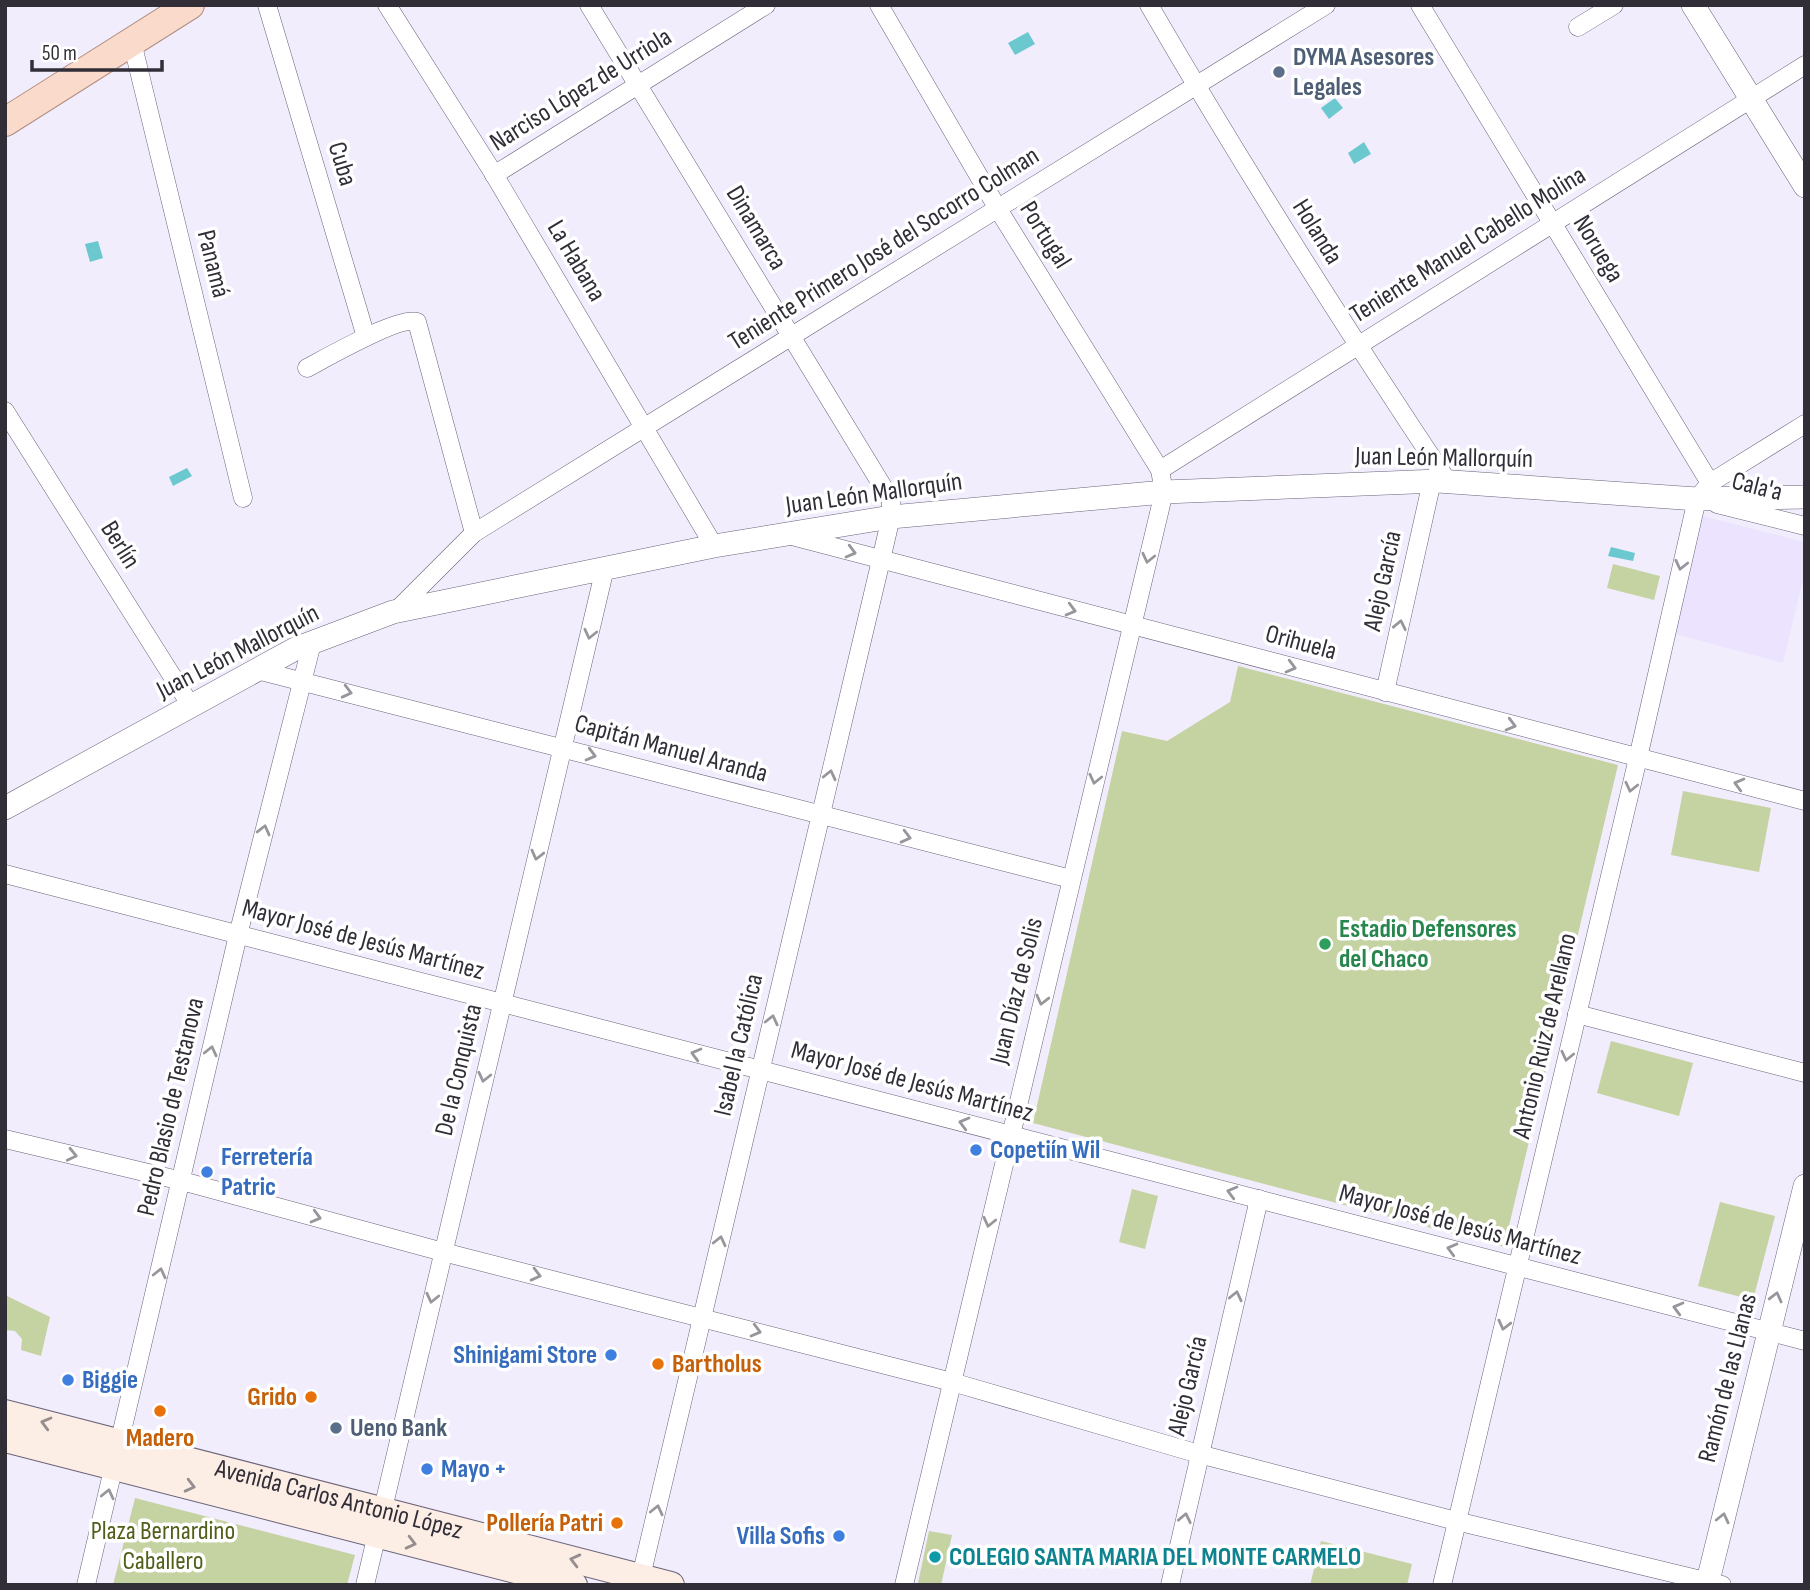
<svg xmlns="http://www.w3.org/2000/svg" width="1810" height="1590" viewBox="0 0 1810 1590" font-family="'Sofia Sans Condensed',sans-serif">
<style>
.built{fill:#ece4ff}
.green{fill:#c5d2a2}
.water{fill:#6cc8cf}
.lines{fill:none;stroke-linecap:round;stroke-linejoin:round}
.minor-casing{stroke:#6a6379;stroke-width:19}
.tertiary-casing{stroke:#6a6379;stroke-width:24}
.secondary-casing{stroke:#6a6379;stroke-width:28}
.primary-casing{stroke:#b08e81;stroke-width:30}
.minor{stroke:#fff;stroke-width:18}
.tertiary{stroke:#fff;stroke-width:23}
.secondary{stroke:#fcede5;stroke-width:26}
.primary{stroke:#f9dacb;stroke-width:28}
.oneway{stroke:#98969c}
.oneway2{stroke:#968e8e}
.service-dot{fill:#5c6f8a;stroke:#fff;stroke-width:2.5}
.leisure-dot{fill:#2e9e5b;stroke:#fff;stroke-width:2.5}
.shop-dot{fill:#3f7fe0;stroke:#fff;stroke-width:2.5}
.food-dot{fill:#e8710a;stroke:#fff;stroke-width:2.5}
.culture-dot{fill:#0f9aa8;stroke:#fff;stroke-width:2.5}
.labels{text-anchor:middle;dominant-baseline:central;stroke-width:7;stroke-linejoin:round;paint-order:stroke}
.service-label{font-size:26px;font-weight:bold;fill:#4e5e75;stroke:#fff;text-anchor:start}
.street-label{font-size:26px;fill:#312e38;stroke:#fff}
.leisure-label{font-size:26px;font-weight:bold;fill:#27864d;stroke:#fff;text-anchor:start}
.shop-label{font-size:26px;font-weight:bold;fill:#366cbe;stroke:#fff;text-anchor:start}
.food-label{font-size:26px;font-weight:bold;fill:#c56008;stroke:#fff;text-anchor:end}
.park-label{font-size:26px;fill:#515f1a;stroke:#fff}
.culture-label{font-size:26px;font-weight:bold;fill:#0d838f;stroke:#fff;text-anchor:start}
</style>
<rect width="100%" height="100%" fill="#f2edfd"/>
<!-- built -->
<polygon class="built" points="1699,515 1805,542 1805,571 1783,663 1675,634"/>
<!-- green -->
<g class="green">
<polygon points="1613,564 1660,576 1654,600 1607,588"/>
<polygon points="1238,666 1618,765 1504,1247 1033,1123 1122,731 1167,741 1230,702"/>
<polygon points="1683,791 1771,808 1759,872 1671,855"/>
<polygon points="1611,1041 1693,1063 1679,1116 1597,1093"/>
<polygon points="1132,1189 1158,1196 1145,1249 1119,1242"/>
<polygon points="1720,1202 1775,1216 1753,1300 1698,1286"/>
<polygon points="5,1295 50,1317 41,1356 21,1350 22,1339 15,1331 5,1330"/>
<polygon points="135,1498 355,1555 347,1585 113,1585"/>
<polygon points="929,1531 952,1535 941,1585 918,1583"/>
<polygon points="1321,1541 1412,1564 1407,1585 1310,1585"/>
</g>
<!-- water -->
<g class="water">
<polygon points="1028,32 1035,44 1015,55 1008,43"/>
<polygon points="1335,98 1343,108 1329,119 1321,108"/>
<polygon points="1364,142 1371,154 1354,164 1348,153"/>
<polygon points="98,241 103,258 90,262 85,244"/>
<polygon points="187,468 192,476 173,486 169,477"/>
<polygon points="1611,547 1635,553 1633,561 1608,556"/>
</g>
<g class="lines">
<!-- minor casing -->
<g class="minor-casing">
<g id="minor">
<polyline points="267,5 366,337"/>
<polyline points="387,5 492,171 714,546"/>
<polyline points="589,5 891,500 891,517 881,560 639,1585"/>
<polyline points="879,5 998,209 1160,470 1164,492 904,1585"/>
<path d="M1149,5C1243,167 1344,326 1448,482"/>
<polyline points="1420,5 1710,483"/>
<polyline points="1578,27 1614,5"/>
<polyline points="132,42 243,498"/>
<polyline points="494,175 766,5"/>
<path d="M307,368C326,358 401,315 417,322L474,533"/>
<polyline points="5,411 191,706"/>
<polyline points="1160,470 1805,65"/>
<polyline points="1717,504 1805,526"/>
<polyline points="792,536 1805,801"/>
<polyline points="396,611 474,533 1326,5"/>
<polyline points="257,670 1071,879"/>
<polyline points="1385,692 1432,481"/>
<polyline points="5,874 1805,1341"/>
<polyline points="1577,1014 1805,1073"/>
<polyline points="5,1139 182,1181 443,1252 952,1382 1199,1454 1456,1521 1722,1585"/>
<polyline points="86,1585 238,935 312,643"/>
<polyline points="365,1585 605,568"/>
<polyline points="1170,1585 1259,1199"/>
<polyline points="1442,1585 1638,758 1697,499 1710,483 1805,424"/>
</g>
</g>
<!-- tertiary casing -->
<g class="tertiary-casing">
<g id="tertiary">
<polyline points="1693,5 1805,186"/>
<polyline points="5,808 295,649 393,612 714,546 891,517 1164,492 1438,481 1697,499 1805,497"/>
<polyline points="1707,1585 1805,1186"/>
</g>
</g>
<!-- secondary casing -->
<g class="secondary-casing">
<g id="secondary">
<path id="s1" d="M5,1413L671,1585"/>
<polyline points="5,1439 574,1585"/>
</g>
</g>
<!-- primary casing -->
<g class="primary-casing">
<polyline id="primary" points="5,122 190,5"/>
</g>
<!-- minor -->
<use href="#minor" class="minor"/>
<!-- tertiary -->
<use href="#tertiary" class="tertiary"/>
<!-- secondary -->
<use href="#secondary" class="secondary"/>
<!-- primary -->
<use href="#primary" class="primary"/>
</g>
<!-- one-way arrows -->
<defs><path id="oneway-chevron" d="M-2-3.5L2.5 0L-2 3.5" fill="none" stroke-width="1.6" stroke-linecap="round" stroke-linejoin="round" transform="scale(1.75)"/></defs>
<g class="oneway">
<use href="#oneway-chevron" transform="translate(851 552) rotate(15)"/>
<use href="#oneway-chevron" transform="translate(1148 558) rotate(103)"/>
<use href="#oneway-chevron" transform="translate(1681 565) rotate(103)"/>
<use href="#oneway-chevron" transform="translate(1071 610) rotate(15)"/>
<use href="#oneway-chevron" transform="translate(1400 625) rotate(-78)"/>
<use href="#oneway-chevron" transform="translate(590 634) rotate(103)"/>
<use href="#oneway-chevron" transform="translate(1291 667) rotate(15)"/>
<use href="#oneway-chevron" transform="translate(347 692) rotate(14)"/>
<use href="#oneway-chevron" transform="translate(1511 725) rotate(15)"/>
<use href="#oneway-chevron" transform="translate(591 755) rotate(15)"/>
<use href="#oneway-chevron" transform="translate(830 775) rotate(-77)"/>
<use href="#oneway-chevron" transform="translate(1095 779) rotate(103)"/>
<use href="#oneway-chevron" transform="translate(1739 784) rotate(-165)"/>
<use href="#oneway-chevron" transform="translate(1631 787) rotate(103)"/>
<use href="#oneway-chevron" transform="translate(264 830) rotate(-76)"/>
<use href="#oneway-chevron" transform="translate(906 837) rotate(14)"/>
<use href="#oneway-chevron" transform="translate(537 855) rotate(104)"/>
<use href="#oneway-chevron" transform="translate(1042 1000) rotate(104)"/>
<use href="#oneway-chevron" transform="translate(772 1020) rotate(-77)"/>
<use href="#oneway-chevron" transform="translate(211 1051) rotate(-77)"/>
<use href="#oneway-chevron" transform="translate(696 1054) rotate(-165)"/>
<use href="#oneway-chevron" transform="translate(1567 1056) rotate(103)"/>
<use href="#oneway-chevron" transform="translate(484 1077) rotate(103)"/>
<use href="#oneway-chevron" transform="translate(964 1123) rotate(-165)"/>
<use href="#oneway-chevron" transform="translate(72 1155) rotate(13)"/>
<use href="#oneway-chevron" transform="translate(1232 1192) rotate(-165)"/>
<use href="#oneway-chevron" transform="translate(316 1217) rotate(15)"/>
<use href="#oneway-chevron" transform="translate(989 1222) rotate(103)"/>
<use href="#oneway-chevron" transform="translate(720 1241) rotate(-77)"/>
<use href="#oneway-chevron" transform="translate(1452 1249) rotate(-165)"/>
<use href="#oneway-chevron" transform="translate(160 1273) rotate(-77)"/>
<use href="#oneway-chevron" transform="translate(536 1275) rotate(14)"/>
<use href="#oneway-chevron" transform="translate(1236 1296) rotate(-77)"/>
<use href="#oneway-chevron" transform="translate(1776 1297) rotate(-76)"/>
<use href="#oneway-chevron" transform="translate(432 1298) rotate(103)"/>
<use href="#oneway-chevron" transform="translate(1678 1308) rotate(-165)"/>
<use href="#oneway-chevron" transform="translate(1504 1325) rotate(104)"/>
<use href="#oneway-chevron" transform="translate(756 1331) rotate(15)"/>
<use href="#oneway-chevron" transform="translate(108 1494) rotate(-77)"/>
<use href="#oneway-chevron" transform="translate(657 1510) rotate(-77)"/>
<use href="#oneway-chevron" transform="translate(1185 1518) rotate(-78)"/>
<use href="#oneway-chevron" transform="translate(1723 1518) rotate(-77)"/>
</g>
<g class="oneway2">
<use href="#oneway-chevron" transform="translate(46 1423) rotate(-165)"/>
<use href="#oneway-chevron" transform="translate(190 1486) rotate(14)"/>
<use href="#oneway-chevron" transform="translate(411 1543) rotate(14)"/>
<use href="#oneway-chevron" transform="translate(575 1560) rotate(-166)"/>
</g>
<!-- markers -->
<g class="service-dot">
<circle cx="1279" cy="72" r="7"/>
<circle cx="336" cy="1428" r="7"/>
</g>
<circle class="leisure-dot" cx="1325" cy="944" r="7"/>
<g class="shop-dot">
<circle cx="976" cy="1150" r="7"/>
<circle cx="207" cy="1172" r="7"/>
<circle cx="611" cy="1355" r="7"/>
<circle cx="68" cy="1380" r="7"/>
<circle cx="427" cy="1469" r="7"/>
<circle cx="839" cy="1536" r="7"/>
</g>
<g class="food-dot">
<circle cx="658" cy="1364" r="7"/>
<circle cx="311" cy="1397" r="7"/>
<circle cx="160" cy="1411" r="7"/>
<circle cx="617" cy="1523" r="7"/>
</g>
<circle class="culture-dot" cx="935" cy="1557" r="7"/>
<g class="labels">
<!-- service labels -->
<g class="service-label">
<text x="1293" y="57">DYMA Asesores<tspan x="1293" dy="30">Legales</tspan></text>
<text x="350" y="1428">Ueno Bank</text>
</g>
<!-- street labels -->
<g class="street-label">
<text transform="translate(581 90) rotate(-32)">Narciso López de Urriola</text>
<text transform="translate(342 164) rotate(73)">Cuba</text>
<text transform="translate(756 228) rotate(59)">Dinamarca</text>
<text transform="translate(1317 232) rotate(58)">Holanda</text>
<text transform="translate(1045 235) rotate(58)">Portugal</text>
<text transform="translate(1468 245) rotate(-32)">Teniente Manuel Cabello Molina</text>
<text transform="translate(884 249) rotate(-32)">Teniente Primero José del Socorro Colman</text>
<text transform="translate(1598 249) rotate(59)">Noruega</text>
<text transform="translate(576 261) rotate(59)">La Habana</text>
<text transform="translate(213 264) rotate(76)">Panamá</text>
<text transform="translate(1444 458) rotate(1)">Juan León Mallorquín</text>
<text transform="translate(1757 487) rotate(14)">Cala'a</text>
<text transform="translate(874 494) rotate(-8)">Juan León Mallorquín</text>
<text transform="translate(120 545) rotate(58)">Berlín</text>
<text transform="translate(1383 581) rotate(-78)">Alejo García</text>
<text transform="translate(1301 643) rotate(15)">Orihuela</text>
<text transform="translate(238 652) rotate(-27)">Juan León Mallorquín</text>
<text transform="translate(671 749) rotate(15)">Capitán Manuel Aranda</text>
<text transform="translate(363 940) rotate(15)">Mayor José de Jesús Martínez</text>
<text transform="translate(1017 991) rotate(-76)">Juan Díaz de Solis</text>
<text transform="translate(1545 1036) rotate(-77)">Antonio Ruiz de Arellano</text>
<text transform="translate(739 1045) rotate(-77)">Isabel la Católica</text>
<text transform="translate(459 1070) rotate(-77)">De la Conquista</text>
<text transform="translate(912 1082) rotate(15)">Mayor José de Jesús Martínez</text>
<text transform="translate(171 1107) rotate(-77)">Pedro Blasio de Testanova</text>
<text transform="translate(1460 1225) rotate(15)">Mayor José de Jesús Martínez</text>
<text transform="translate(1728 1378) rotate(-76)">Ramón de las Llanas</text>
<text transform="translate(1188 1386) rotate(-77)">Alejo García</text>
<text stroke="none"><textPath href="#s1" startOffset="345">Avenida Carlos Antonio López</textPath></text>
</g>
<!-- leisure labels -->
<g class="leisure-label">
<text x="1339" y="929">Estadio Defensores<tspan x="1339" dy="30">del Chaco</tspan></text>
</g>
<!-- shop labels -->
<g class="shop-label">
<text x="990" y="1150">Copetiín Wil</text>
<text x="221" y="1157">Ferretería<tspan x="221" dy="30">Patric</tspan></text>
<text x="597" y="1355" text-anchor="end">Shinigami Store</text>
<text x="82" y="1380">Biggie</text>
<text x="441" y="1469">Mayo +</text>
<text x="825" y="1536" text-anchor="end">Villa Sofis</text>
</g>
<!-- food labels -->
<g class="food-label">
<text x="672" y="1364" text-anchor="start">Bartholus</text>
<text x="297" y="1397">Grido</text>
<text x="160" y="1438" text-anchor="middle">Madero</text>
<text x="603" y="1523">Pollería Patri</text>
</g>
<!-- park labels -->
<g class="park-label">
<text x="163" y="1531">Plaza Bernardino<tspan x="163" dy="30">Caballero</tspan></text>
</g>
<!-- culture labels -->
<g class="culture-label">
<text x="949" y="1557">COLEGIO SANTA MARIA DEL MONTE CARMELO</text>
</g>
</g>
<!-- border -->
<rect width="1810" height="1590" fill="none" stroke="#312e38" stroke-width="14"/>
<!-- scale -->
<path d="M32 60v10h130v-10" fill="none" stroke="#312e38" stroke-width="3.5"/>
<text x="42" y="60" font-size="21" fill="#312e38" stroke="#ffffff" stroke-width="5" paint-order="stroke">50 m</text>
</svg>
